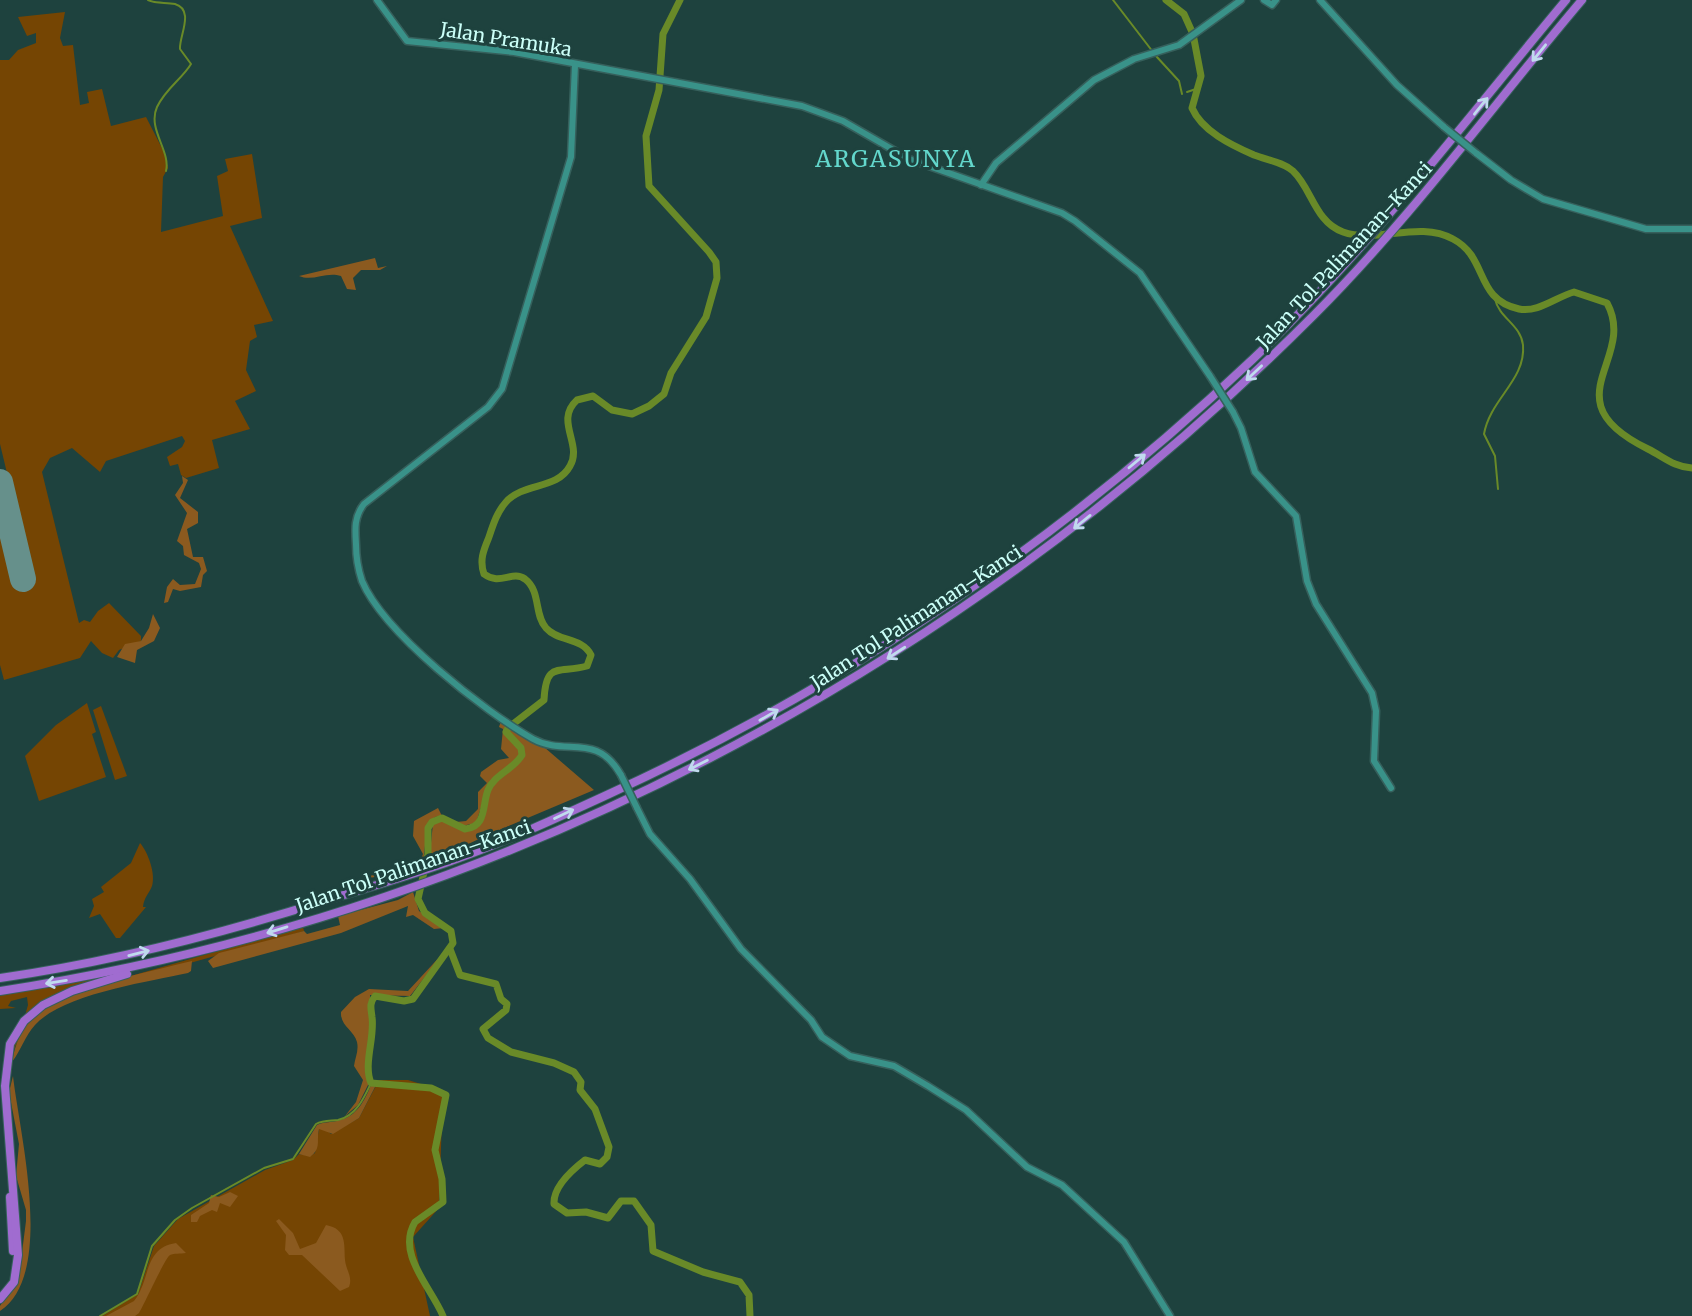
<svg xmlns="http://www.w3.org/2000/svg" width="1692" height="1316" viewBox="0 0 1692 1316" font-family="Merriweather,serif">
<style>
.green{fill:#754503}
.forest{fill:#8b5a1f}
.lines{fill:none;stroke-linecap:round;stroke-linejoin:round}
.stream{stroke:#698a28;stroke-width:2}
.river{stroke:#698a28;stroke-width:7}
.runway{stroke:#66908b;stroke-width:26}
.secondary-casing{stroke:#36605c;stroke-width:9}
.highway-casing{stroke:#36605c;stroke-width:10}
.secondary{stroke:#399289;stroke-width:6}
.highway{stroke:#a06cd0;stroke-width:8}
.secondary-bridge-casing{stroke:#36605c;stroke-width:9;stroke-linecap:butt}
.secondary-bridge{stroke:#399289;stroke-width:6}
.oneway{stroke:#c0daee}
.labels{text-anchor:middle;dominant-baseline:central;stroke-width:6;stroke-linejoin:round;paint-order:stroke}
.street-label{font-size:19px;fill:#cbfff8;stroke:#1e423e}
.quarter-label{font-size:23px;letter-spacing:2px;fill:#63d7cc;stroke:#1e423e}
</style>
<rect width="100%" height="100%" fill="#1e423e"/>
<!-- green -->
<g class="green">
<polygon points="65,12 60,38 63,46 73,45 80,105 89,103 87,92 102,89 111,126 146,117 164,152 168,168 163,177 161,232 223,216 217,176 228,171 225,159 252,154 262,218 230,226 273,321 254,325 257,337 250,341 246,370 256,391 235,401 250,429 212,440 219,468 186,478 181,475 178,464 170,466 167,457 182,447 185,441 182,436 106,461 100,472 72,448 50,458 42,472 79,623 84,620 90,622 98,611 109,603 141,636 141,641 119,650 113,658 102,653 91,641 80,658 4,680 0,665 0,520 15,581 32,577 0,444 0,60 9,60 18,50 36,43 36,33 27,36 18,17"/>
<polygon points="87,703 96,732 92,734 106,777 39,801 25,756 56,725"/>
<polygon points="101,706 127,776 115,780 93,710"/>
<path d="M140,843C148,852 156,874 152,886C149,894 144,897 143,907H146L120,938H116L100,914L89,918L94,906L92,899L104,892L101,887L131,863Z"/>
<polygon points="303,927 304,931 301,932 65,998 20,1037 14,1049 9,1092 11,1050 21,1029 37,1012 78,991"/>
<polygon points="106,977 24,1019 28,1005 27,997 11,1001 8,1006 16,1008 0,1009 0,995"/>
<polygon points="379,1080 408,1080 447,1092 442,1118 439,1208 413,1237 430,1316 102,1316 138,1294 154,1246 178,1219 265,1170 293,1160 299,1154 310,1156 315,1153 319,1129 326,1129 331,1134 359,1118"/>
</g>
<!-- forest -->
<g class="forest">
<path d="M375,258L378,268L387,266L380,270H361L353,278L356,290L347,289L341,276C326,271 313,282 299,276Z"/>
<polygon points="182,476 188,480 180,498 198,512 198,523 187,529 193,557 203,557 207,571 203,575 201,587 180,591 173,589 168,602 164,603 167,587 173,579 180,585 195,584 201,569 199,563 184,555 183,546 177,541 187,513 175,495 183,483"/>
<polygon points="153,614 160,628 154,641 137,650 135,663 117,657 125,644 141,641 149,628"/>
<polygon points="502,718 508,725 504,732 519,749 520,754 515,763 487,789 476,823 462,826 456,822 466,821 478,809 478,792 487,783 480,776 481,772 498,760 509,758 501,749 503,729 499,727"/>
<path d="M512,728L544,747L594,790L485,836L429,863L433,823L442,820L465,830C488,828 483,808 489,791C496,776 515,770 524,755L522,747L508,732Z"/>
<polygon points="438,808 442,816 435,817 427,828 423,863 402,872 353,881 420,861 423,854 413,836 414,821"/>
<polygon points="413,892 419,911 444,928 434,929 413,915 406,917 408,906 341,933 213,968 208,961 219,953 304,931 307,934 340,925 338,916 398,900"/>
<path d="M445,951L410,996L370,995L372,1035L366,1071L369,1083L358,1105L345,1116L356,1102L363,1080L354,1066C355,1058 359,1051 357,1042C354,1030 340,1026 341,1012L355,997L369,989L408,991Z"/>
<path d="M192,961L191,971L188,973C147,982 63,994 35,1025C25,1036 21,1050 12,1062C15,1044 22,1026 37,1015C71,987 148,972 192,961Z"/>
<path d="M13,1076C19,1131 56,1275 0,1311V1306L19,1276L26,1221V1210L16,1176L19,1144L9,1092Z"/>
<path d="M371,1085H376L359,1118L333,1134L319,1129C316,1141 322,1148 310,1157L299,1154L317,1125C325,1121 332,1123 340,1120C357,1116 365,1100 371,1085Z"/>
<polygon points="230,1192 238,1196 230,1207 220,1203 217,1212 212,1210 200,1216 197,1222 191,1222 191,1215 209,1203 211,1195 219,1197"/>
<path d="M279,1219L293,1233L300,1249L316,1243L326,1225C347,1229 344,1244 345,1260C346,1270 353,1277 349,1287L340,1291L302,1255H289L285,1250L286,1235L276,1221Z"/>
<path d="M176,1243L186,1253C180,1254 174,1253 170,1255C165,1258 144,1305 139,1313L135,1316H106L134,1301C151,1280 143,1248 176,1243Z"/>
</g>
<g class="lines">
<!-- stream -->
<g class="stream">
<path d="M148,0C156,4 166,2 175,4C195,10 179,36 180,49L191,64C182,79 166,88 157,107C147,129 171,151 166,171"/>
<polyline points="1113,0 1153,52"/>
<polyline points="1156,56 1179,81 1182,94"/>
<polyline points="1187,92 1196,89"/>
<path d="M1495,299C1499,318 1521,325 1523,345C1526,380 1490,399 1484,434L1495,456L1498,489"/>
<path d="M100,1316L137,1294L152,1246L175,1220L192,1208L264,1168L293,1159L316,1124C323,1120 330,1121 338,1120C356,1116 364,1098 371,1083"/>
</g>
<!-- river -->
<g class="river">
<path d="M1166,0L1184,14L1193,34L1201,76L1192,108C1202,131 1231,145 1254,155C1267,160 1283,162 1293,171C1312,189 1315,222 1343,232C1377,244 1419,220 1453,239C1489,258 1474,299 1519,309C1538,313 1556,297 1574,292L1607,303C1638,360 1548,400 1648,449C1664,457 1674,467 1692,468"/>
<path d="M450,949L460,975L496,984L501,999L507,1004L506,1010L483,1029L488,1038L511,1052L554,1063L574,1072L581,1082L580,1090L595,1109L609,1147L607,1157L600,1164L585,1160C572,1170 553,1187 554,1204L567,1213L586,1212L608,1218L621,1201H634L651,1225L653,1251L703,1272L740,1282L749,1295L750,1316"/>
<path d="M443,1316C431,1287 396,1254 415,1222L443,1202L442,1179L435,1150L446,1095L431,1088L371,1083C363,1064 375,1038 372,1017C371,1008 369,1004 375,996L404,1001L413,999L453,943L451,931L425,913L418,899L428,854V828L432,822L442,818L465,829C487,827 482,805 488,790C494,775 514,769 522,755L521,748L506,732L508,728L544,700C546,660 559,674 587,666L591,655C582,637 558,642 546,628C534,615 541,591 525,579C512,570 500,586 484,574C479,560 484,549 489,537C493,525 497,512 506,502C524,482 557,490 570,466C583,444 554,421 577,400L593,396L612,410L632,414L649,406L664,394L671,373L706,317L717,278L716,262L709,252L649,186L646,136L659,90L663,34L680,0"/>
</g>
<!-- runway -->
<polyline class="runway" points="0,482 23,579"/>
<!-- secondary casing -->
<g class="secondary-casing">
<g id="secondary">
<polyline points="377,0 407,41 514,52 802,106 843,121 909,159 1062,213 1075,221 1140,273 1210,376"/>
<polyline points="1264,0 1272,5 1276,0"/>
<polyline points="1320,0 1397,85 1444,127"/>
<path d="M575,65L571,157L502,389L488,407L364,504C354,517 355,529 356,544C356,557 358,569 362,581C384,633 484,711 533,739C566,757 596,731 621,775"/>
<polyline points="1476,153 1511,180 1543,199 1646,229 1692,229"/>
<polyline points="981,185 996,163 1094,80 1134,59 1179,45 1241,0"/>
<polyline points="1233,412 1241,428 1255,472 1296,516 1307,581 1316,604 1372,693 1376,711 1374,761 1391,788"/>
<polyline points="637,808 650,834 690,879 741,949 811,1020 822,1037 850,1056 894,1066 928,1086 966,1110 1027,1167 1062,1185 1124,1242 1170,1316"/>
</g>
</g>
<!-- highway casing -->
<g class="highway-casing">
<g id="highway">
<path d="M0,978C111,962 217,935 324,901C366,888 409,876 451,861C505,842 557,818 609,794C847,685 1063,539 1253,359C1369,249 1464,122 1566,0"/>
<path d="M0,991C499,914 957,672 1314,315C1412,217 1493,105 1582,0"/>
<polyline points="10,1197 13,1251"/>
<polyline points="0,1299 14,1282 18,1255 5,1086 10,1044 24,1021 43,1005 72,991 127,974"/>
</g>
</g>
<!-- secondary -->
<use href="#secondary" class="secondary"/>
<!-- highway -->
<use href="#highway" class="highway"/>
<!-- secondary-bridge casing -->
<g class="secondary-bridge-casing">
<g id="secondary-bridge">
<polyline points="1444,127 1476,153"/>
<polyline points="1210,376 1233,412"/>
<polyline points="621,775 637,808"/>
</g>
</g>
<!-- secondary-bridge -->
<use href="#secondary-bridge" class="secondary-bridge"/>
</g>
<!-- one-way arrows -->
<defs><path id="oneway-shaft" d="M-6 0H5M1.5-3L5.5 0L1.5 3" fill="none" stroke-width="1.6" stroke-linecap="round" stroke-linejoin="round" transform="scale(1.75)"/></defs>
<g class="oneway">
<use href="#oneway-shaft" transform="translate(1539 53) rotate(129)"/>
<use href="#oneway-shaft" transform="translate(1481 106) rotate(-51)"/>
<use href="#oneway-shaft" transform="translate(1254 373) rotate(137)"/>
<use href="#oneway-shaft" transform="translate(1137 461) rotate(-40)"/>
<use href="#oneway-shaft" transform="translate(1082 522) rotate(141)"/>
<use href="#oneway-shaft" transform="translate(896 653) rotate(147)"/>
<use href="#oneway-shaft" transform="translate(769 715) rotate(-30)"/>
<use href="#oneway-shaft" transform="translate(698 765) rotate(153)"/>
<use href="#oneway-shaft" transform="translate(564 814) rotate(-25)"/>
<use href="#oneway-shaft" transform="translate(277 930) rotate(163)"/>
<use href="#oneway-shaft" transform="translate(139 953) rotate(-14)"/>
<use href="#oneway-shaft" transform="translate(56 982) rotate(171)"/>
</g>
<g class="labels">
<!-- street labels -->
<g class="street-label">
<text transform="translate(506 39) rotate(9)">Jalan Pramuka</text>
<text transform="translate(1344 255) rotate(-47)">Jalan Tol Palimanan–Kanci</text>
<text transform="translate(916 617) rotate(-33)">Jalan Tol Palimanan–Kanci</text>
<text transform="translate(413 866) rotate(-19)">Jalan Tol Palimanan–Kanci</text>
</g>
<!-- quarter labels -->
<g class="quarter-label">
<text x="896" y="158">ARGASUNYA</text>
</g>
</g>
</svg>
